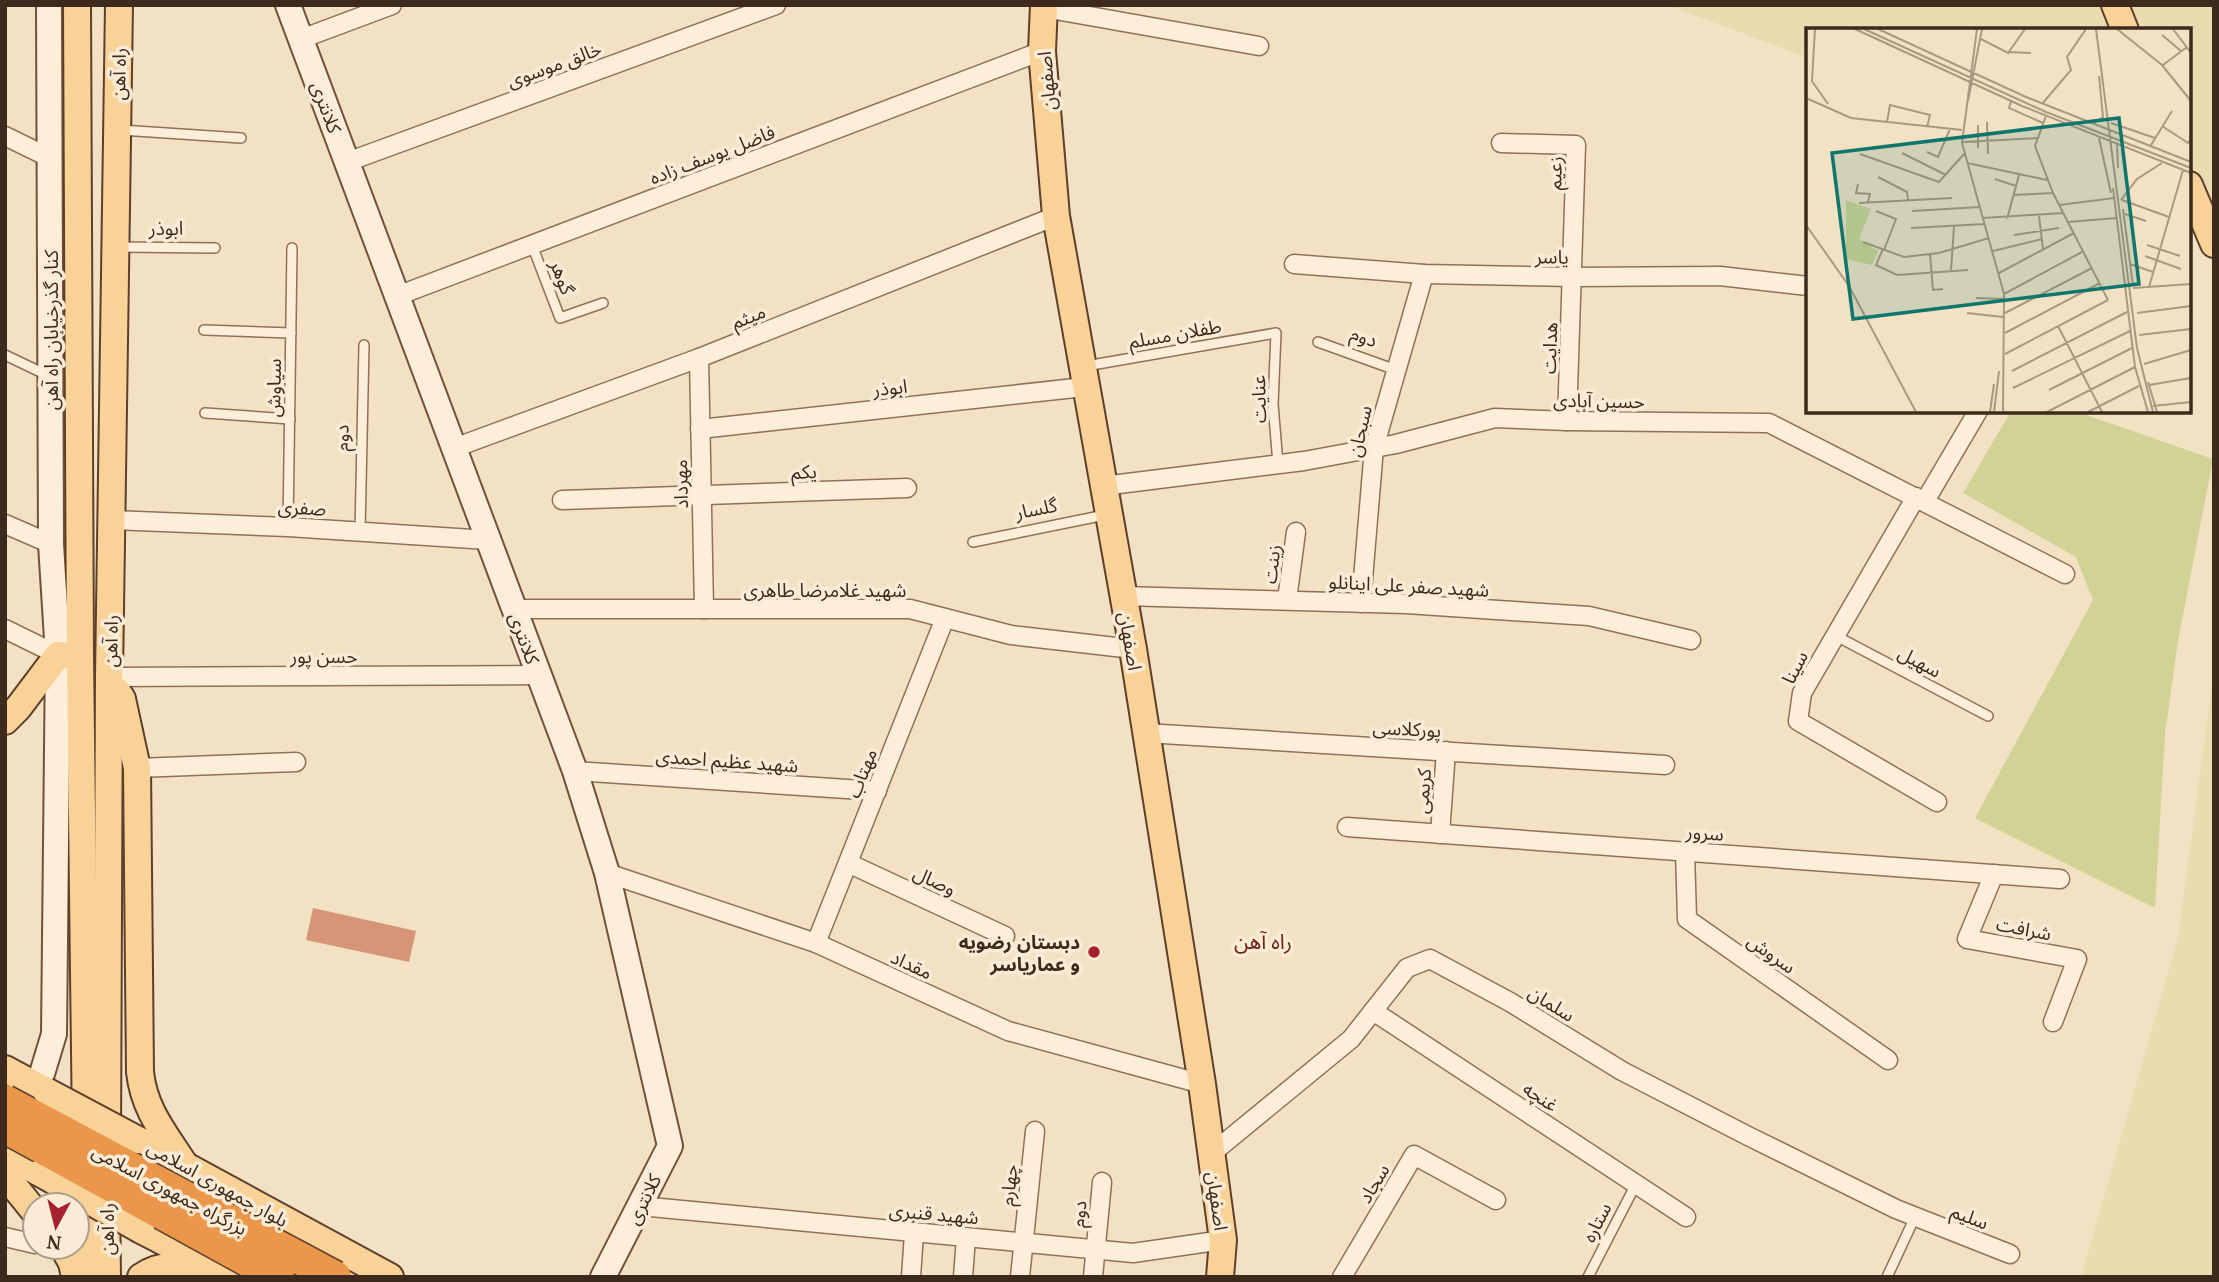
<svg xmlns="http://www.w3.org/2000/svg" width="2219" height="1282" viewBox="0 0 2219 1282" font-family="'PT Serif','Noto Sans Arabic',serif">
<style>
.farmland{fill:#eadbb0}
.green{fill:#d1d396}
.building{fill:#d59576}
.lines{fill:none;stroke-linecap:round;stroke-linejoin:round}
.lane-casing{stroke:#907158;stroke-width:12}
.street-casing{stroke:#907158;stroke-width:21}
.secondary-casing{stroke:#72513b;stroke-width:28}
.primary-casing{stroke:#5e3f2c;stroke-width:30}
.lane{stroke:#fceed9;stroke-width:9}
.street{stroke:#fceed9;stroke-width:18}
.secondary{stroke:#fceed9;stroke-width:24}
.primary{stroke:#f9d298;stroke-width:26}
.primary-bridge-casing{stroke:#5e3f2c;stroke-width:30;stroke-linecap:butt}
.highway-bridge-casing{stroke:#5e3f2c;stroke-width:35;stroke-linecap:butt}
.primary-bridge{stroke:#f9d298;stroke-width:26}
.highway-bridge{stroke:#ea974c;stroke-width:32}
.poi-dot{fill:#a6212e;stroke:#f9ebd5;stroke-width:2.5}
.labels{text-anchor:middle;dominant-baseline:central;stroke-width:7;stroke-linejoin:round;paint-order:stroke}
.street-label{font-size:19px;fill:#3e2a1d;stroke:#f9ebd5}
.poi-label{font-size:19px;font-weight:bold;fill:#3e2a1d;stroke:#f9ebd5;text-anchor:end}
.neighbourhood-label{font-size:21px;fill:#702218;stroke:#f9ebd5}
.inset-road{fill:none;stroke:#ab9881;stroke-width:2}
.view{fill:#0f766e;fill-opacity:0.15;stroke:#0f766e;stroke-width:3.5}
.inset-edge{fill:none;stroke:#3e2a1d;stroke-width:3.5}
</style>
<rect width="100%" height="100%" fill="#f3e1c4"/>
<!-- farmland -->
<g class="farmland">
<polygon points="1668,5 2214,5 2214,212 2189,203 2189,30 1808,30 1808,58"/>
<polygon points="2214,670 2214,1277 2081,1277 2178,938"/>
</g>
<!-- green -->
<polygon class="green" points="2011,411 2075,411 2213,459 2178,641 2165,734 2155,908 1975,818 2093,600 2076,557 1963,493"/>
<!-- building -->
<polygon class="building" points="313,908 416,931 409,962 306,940"/>
<g class="lines">
<!-- lane casing -->
<g class="lane-casing">
<g id="lane">
<polyline points="121,130 241,138"/>
<polyline points="532,245 560,318 603,303"/>
<polyline points="119,247 215,248"/>
<polyline points="204,330 291,333"/>
<polyline points="1318,342 1396,370"/>
<polyline points="5,355 49,376"/>
<polyline points="1086,366 1276,333 1273,404 1278,464"/>
<polyline points="205,413 290,419"/>
<polyline points="288,527 292,248"/>
<polyline points="360,532 364,345"/>
<polyline points="973,542 1105,515"/>
<polyline points="1836,636 1988,716"/>
<polyline points="1588,1277 1636,1184"/>
<polyline points="1887,1277 1915,1217"/>
</g>
</g>
<!-- street casing -->
<g class="street-casing">
<g id="street">
<polyline points="1044,8 1259,46"/>
<polyline points="301,39 392,5"/>
<polyline points="5,136 50,158"/>
<polyline points="1501,143 1576,145 1567,421"/>
<polyline points="347,162 776,5"/>
<polyline points="1294,264 1424,274 1572,277 1720,276 1808,286"/>
<polyline points="397,296 1042,51"/>
<polyline points="699,358 704,609"/>
<polyline points="700,429 1084,387"/>
<polyline points="454,448 699,358 1056,216"/>
<polyline points="1103,486 1304,461 1396,444 1495,418 1567,421 1769,423 2065,574"/>
<polyline points="1916,497 1802,693 1798,721 1937,802"/>
<polyline points="562,500 907,488"/>
<polyline points="1925,501 1978,411"/>
<polyline points="112,520 288,527 488,540"/>
<polyline points="5,524 51,544"/>
<polyline points="1123,596 1406,604 1589,616 1691,640"/>
<polyline points="1287,600 1296,532"/>
<polyline points="1361,603 1374,448 1424,274"/>
<polyline points="514,609 910,609 1011,635 1133,649"/>
<polyline points="5,629 58,655"/>
<polyline points="109,677 539,675"/>
<polyline points="1146,733 1665,765"/>
<polyline points="137,768 296,762"/>
<polyline points="575,771 877,791"/>
<polyline points="1347,827 2060,879"/>
<polyline points="1440,834 1446,751"/>
<polyline points="1685,851 1687,919 1888,1060"/>
<polyline points="848,863 1005,936"/>
<polyline points="607,873 816,943 1008,1031 1202,1084"/>
<polyline points="1994,874 1967,939 2077,959 2053,1022"/>
<polyline points="816,943 945,618"/>
<polyline points="1373,1011 1686,1217"/>
<polyline points="1211,1154 1351,1039 1407,968 1430,959 1510,1002 1622,1071 1748,1136 1896,1209 2010,1254"/>
<polyline points="640,1206 1133,1253 1223,1240"/>
<polyline points="5,1237 35,1244"/>
<polyline points="911,1277 914,1233"/>
<polyline points="963,1277 966,1238"/>
<polyline points="1020,1277 1035,1131"/>
<polyline points="1093,1277 1102,1182"/>
<polyline points="1342,1277 1414,1155 1496,1200"/>
</g>
</g>
<!-- secondary casing -->
<g class="secondary-casing">
<g id="secondary">
<polyline points="288,5 575,771 607,873 670,1146 603,1277"/>
<polyline points="38,1087 54,1034 58,655 51,544 49,5"/>
</g>
</g>
<!-- primary casing -->
<g class="primary-casing">
<g id="primary">
<polyline points="77,5 80,656 86,1130"/>
<polyline points="1044,5 1042,51 1056,216 1133,649 1202,1084 1223,1240 1220,1277"/>
<polyline points="2115,5 2125,30"/>
<polyline points="2189,185 2214,244"/>
<path d="M117,691L122,699L137,768L140,1072C144,1111 166,1135 186,1167"/>
<polyline points="5,721 18,708 58,655 80,656"/>
<polyline points="5,1069 46,1091"/>
<polyline points="138,1140 390,1277"/>
<polyline points="107,1144 109,677 119,5"/>
<polyline points="5,1154 40,1173"/>
<polyline points="5,1175 35,1212"/>
<polyline points="86,1179 88,1277"/>
<polyline points="106,1190 107,1277"/>
<polyline points="141,1230 232,1277"/>
<polyline points="63,1247 72,1263 75,1277"/>
<path d="M141,1277C161,1262 182,1266 205,1272"/>
</g>
</g>
<!-- lane -->
<use href="#lane" class="lane"/>
<!-- street -->
<use href="#street" class="street"/>
<!-- secondary -->
<use href="#secondary" class="secondary"/>
<!-- primary -->
<use href="#primary" class="primary"/>
<!-- primary-bridge casing -->
<g class="primary-bridge-casing">
<g id="primary-bridge">
<polyline points="46,1091 138,1140"/>
<polyline points="40,1173 141,1230"/>
</g>
</g>
<!-- highway-bridge casing -->
<g class="highway-bridge-casing">
<g id="highway-bridge">
<polyline points="5,1101 335,1277"/>
<polyline points="5,1127 278,1277"/>
</g>
</g>
<!-- primary-bridge -->
<use href="#primary-bridge" class="primary-bridge"/>
<!-- highway-bridge -->
<use href="#highway-bridge" class="highway-bridge"/>
</g>
<!-- markers -->
<circle class="poi-dot" cx="1094" cy="952" r="7"/>
<g class="labels">
<!-- street labels -->
<g class="street-label">
<text transform="translate(554 64) rotate(-20)">خالق موسوی</text>
<text transform="translate(118 74) rotate(-89)">راه آهن</text>
<text transform="translate(1046 81) rotate(-95)">اصفهان</text>
<text transform="translate(327 107) rotate(70)">کلانتری</text>
<text transform="translate(712 154) rotate(-21)">فاضل یوسف زاده</text>
<text transform="translate(1554 173) rotate(-88)">زعیم</text>
<text x="166" y="227">ابوذر</text>
<text transform="translate(1552 256) rotate(1)">یاسر</text>
<text transform="translate(563 277) rotate(69)">گوهر</text>
<text transform="translate(748 316) rotate(-22)">میثم</text>
<text transform="translate(50 330) rotate(-90)">کنار گذرخیابان راه آهن</text>
<text transform="translate(1175 333) rotate(-10)">طفلان مسلم</text>
<text transform="translate(1364 336) rotate(19)">دوم</text>
<text transform="translate(1549 348) rotate(-88)">هدایت</text>
<text transform="translate(890 387) rotate(-6)">ابوذر</text>
<text transform="translate(273 388) rotate(-89)">سیاوش</text>
<text transform="translate(1258 399) rotate(-91)">عنایت</text>
<text transform="translate(1599 400) rotate(1)">حسین آبادی</text>
<text transform="translate(1359 431) rotate(-77)">سبحان</text>
<text transform="translate(341 438) rotate(-89)">دوم</text>
<text transform="translate(804 471) rotate(-2)">یکم</text>
<text transform="translate(680 484) rotate(-91)">مهرداد</text>
<text transform="translate(302 507) rotate(3)">صفری</text>
<text transform="translate(1036 508) rotate(-11)">گلسار</text>
<text transform="translate(1271 564) rotate(-83)">زینت</text>
<text transform="translate(1409 585) rotate(3)">شهید صفر علی اینانلو</text>
<text x="825" y="589">شهید غلامرضا طاهری</text>
<text transform="translate(525 638) rotate(70)">کلانتری</text>
<text transform="translate(110 641) rotate(-89)">راه آهن</text>
<text transform="translate(1131 641) rotate(80)">اصفهان</text>
<text x="324" y="655">حسن پور</text>
<text transform="translate(1920 661) rotate(28)">سهیل</text>
<text transform="translate(1794 667) rotate(-63)">سینا</text>
<text transform="translate(1407 728) rotate(3)">پورکلاسی</text>
<text transform="translate(727 760) rotate(4)">شهید عظیم احمدی</text>
<text transform="translate(861 773) rotate(-68)">مهتاب</text>
<text transform="translate(1422 791) rotate(-86)">کریمی</text>
<text transform="translate(1705 832) rotate(4)">سرور</text>
<text transform="translate(935 880) rotate(25)">وصال</text>
<text transform="translate(2024 928) rotate(11)">شرافت</text>
<text transform="translate(1772 953) rotate(35)">سروش</text>
<text transform="translate(912 964) rotate(25)">مقداد</text>
<text transform="translate(1552 1003) rotate(32)">سلمان</text>
<text transform="translate(1541 1096) rotate(33)">غنچه</text>
<text transform="translate(218 1183) rotate(29)">بلوار جمهوری اسلامی</text>
<text transform="translate(1373 1183) rotate(-59)">سجاد</text>
<text transform="translate(1008 1185) rotate(-84)">چهارم</text>
<text transform="translate(170 1189) rotate(28)">بزرگراه جمهوری اسلامی</text>
<text transform="translate(643 1199) rotate(-63)">کلانتری</text>
<text transform="translate(1218 1201) rotate(82)">اصفهان</text>
<text transform="translate(934 1213) rotate(5)">شهید قنبری</text>
<text transform="translate(1078 1214) rotate(-85)">دوم</text>
<text transform="translate(1970 1216) rotate(21)">سلیم</text>
<text transform="translate(1596 1222) rotate(-63)">ستاره</text>
<text transform="translate(106 1229) rotate(-90)">راه آهن</text>
</g>
<!-- poi labels -->
<g class="poi-label">
<text x="1080" y="941">دبستان رضویه<tspan x="1080" dy="22">و عماریاسر</tspan></text>
</g>
<!-- neighbourhood labels -->
<g class="neighbourhood-label">
<text x="1263" y="941">راه آهن</text>
</g>
</g>
<!-- overview -->
<g transform="translate(1806 28)">
<rect width="385" height="385" fill="#f3e1c4"/>
<path d="M40,172L65,181L53,211L72,223L66,237L40,231Z" fill="#d1d396"/>
<path class="inset-road" d="M9,1L6,53L22,76M49,1L216,78L385,145M58,1L240,84L385,140M72,1L220,69L385,134M171,1L156,115L198,266L197,384M290,1L331,320L347,384M311,1L356,37L385,73M367,1L385,25M356,7L375,23M175,11L202,25L219,1M202,24L225,25M357,37L381,19M0,70L45,90L156,102M162,73L176,1M205,73L203,80L237,95M236,76L265,42L261,29L280,1M240,88L229,118L247,165L302,272M81,94L84,77L124,87L121,99M181,94L182,126M288,95L297,89L293,48M305,95L349,110M172,97V120M356,98L382,115L385,111M293,110L305,165M157,114L232,110M311,116L312,140M345,117L366,83M121,124L132,129L144,101M96,125L140,147M54,126L133,154L158,126M161,135L241,152M72,149L101,164L102,172M189,151L210,158M52,156L50,165L64,166L62,174M307,160L329,339L342,384M207,167L247,165M315,172L331,151L356,135M316,172L363,189M53,175L146,170M253,177L308,170M317,181L327,258M70,183L90,191L78,222M106,183L174,179M319,186L340,193M233,188L237,221M177,190L257,185M201,191L213,147M262,194L311,190M0,197L43,258L110,384M105,200L179,196M208,207L253,200M57,214L98,229L133,225L183,210M341,217L374,228M77,221L70,237L91,247L162,242M187,223L236,211M124,226L127,262L137,261M339,228L375,241M324,236L347,244M145,242L148,199M193,245L268,205M343,259L377,142M327,260L385,256M198,266L276,224M170,270L198,271M161,285L197,289M199,285L286,240M331,285L385,278M252,298L296,384M199,305L294,255M333,307L385,301M199,326L302,272M338,336L385,322M206,343L321,284M342,354L351,384M343,357L385,350M207,360L324,303M243,362L326,320M347,378L385,374M184,384L188,356M188,384L193,343M241,384L329,339M282,384L333,358"/>
<path class="view" d="M313,90L333,256L47,291L26,125Z"/>
<rect width="385" height="385" class="inset-edge"/>
</g>
<!-- border -->
<rect width="2219" height="1282" fill="none" stroke="#3e2a1d" stroke-width="14"/>
<!-- north arrow -->
<g transform="translate(56 1226) rotate(187)"><circle r="33" fill="#f9ebd5" stroke="#ae9e8b" stroke-width="2"/>
<path d="M0-5L12 26L0 18L-12 26Z" fill="#a6212e"/>
<text y="-10" font-size="19" font-weight="bold" text-anchor="middle" fill="#3e2a1d">N</text>
</g>
</svg>
